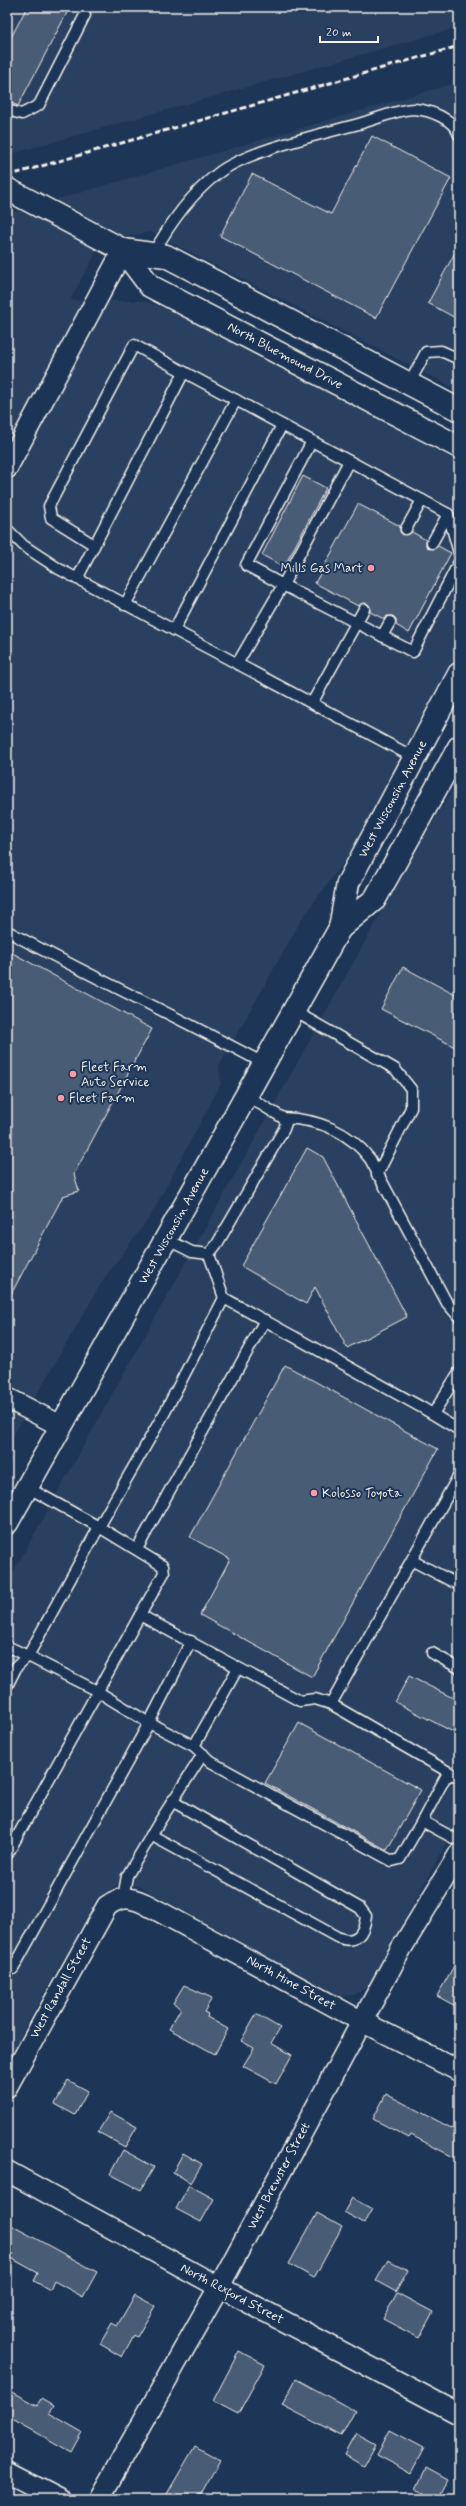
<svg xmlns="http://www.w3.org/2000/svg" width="466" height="2506" viewBox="0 0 466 2506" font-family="Mynerve,sans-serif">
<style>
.built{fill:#2a4060}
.building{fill:#485b74;stroke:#f4f1e8}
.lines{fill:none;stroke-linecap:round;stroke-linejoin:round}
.service-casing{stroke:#f4f1e8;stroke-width:13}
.minor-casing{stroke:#f4f1e8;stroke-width:23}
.secondary-casing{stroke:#f4f1e8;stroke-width:25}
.service{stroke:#1d3557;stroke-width:10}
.minor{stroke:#1d3557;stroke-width:20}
.secondary{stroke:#1d3557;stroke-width:22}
.rail{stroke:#f4f1e8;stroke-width:3;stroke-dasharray:6 3;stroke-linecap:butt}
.poi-dot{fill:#ff9aa2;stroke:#1d3557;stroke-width:1.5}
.labels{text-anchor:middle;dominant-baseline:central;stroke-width:4;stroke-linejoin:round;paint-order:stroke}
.street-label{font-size:13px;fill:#f4f1e8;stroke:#1d3557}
.poi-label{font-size:13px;fill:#f4f1e8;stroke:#1d3557;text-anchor:start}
</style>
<rect width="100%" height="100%" fill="#1d3557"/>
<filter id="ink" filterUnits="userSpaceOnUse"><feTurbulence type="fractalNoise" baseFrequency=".025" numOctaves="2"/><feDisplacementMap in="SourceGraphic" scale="8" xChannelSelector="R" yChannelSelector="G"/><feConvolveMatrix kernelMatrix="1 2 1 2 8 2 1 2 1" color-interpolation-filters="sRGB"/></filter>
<g filter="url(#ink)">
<!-- built -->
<g class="built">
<polygon points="7,7 459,7 459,27 7,155"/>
<polygon points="459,82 459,391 151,232 103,240 70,300 143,301 172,310 459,462 459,649 355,846 302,919 219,1066 221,1084 150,1217 105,1277 13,1436 14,1456 7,1471 7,214"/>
<polygon points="459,779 459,1820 368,1987 354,1995 338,1996 139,1886 115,1886 97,1900 27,2023 7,2064 7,1583 415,852"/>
</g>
<!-- building -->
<g class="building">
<polygon points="27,7 70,7 18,106 7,101 7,45"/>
<polygon points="372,136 451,178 376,318 220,236 252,174 331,214"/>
<polygon points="459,245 459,320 428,303"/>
<polygon points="303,476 326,488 284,567 262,555"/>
<polygon points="358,504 400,526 400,532 403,535 412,532 426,540 426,546 429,549 438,546 451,553 409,633 396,625 396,619 393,616 387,616 384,619 370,612 370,606 367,603 358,606 315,583"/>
<polygon points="7,950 152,1029 74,1174 79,1191 63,1196 7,1302"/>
<polygon points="403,967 459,997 459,1049 381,1009"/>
<polygon points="307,1148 323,1157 407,1317 347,1348 315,1287 306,1304 241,1266"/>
<polygon points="285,1365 438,1449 312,1677 200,1615 230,1559 190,1537"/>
<polygon points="409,1676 459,1701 459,1735 395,1702"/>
<polygon points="299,1723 421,1790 387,1850 265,1783"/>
<polygon points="459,1957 459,2008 437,1996"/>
<polygon points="184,1985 212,1998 204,2012 208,2014 207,2017 228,2029 215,2054 169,2029 181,2008 173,2003"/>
<polygon points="256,2014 280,2028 271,2043 292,2055 276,2084 243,2066 254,2048 241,2041"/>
<polygon points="68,2080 88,2091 75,2115 55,2104"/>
<polygon points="386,2094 459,2132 459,2160 411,2135 409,2138 373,2119"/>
<polygon points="110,2112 137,2127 125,2147 98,2132"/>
<polygon points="123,2150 154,2167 141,2190 110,2174"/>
<polygon points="183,2153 202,2164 191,2183 173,2172"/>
<polygon points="189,2185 214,2199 201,2222 176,2209"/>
<polygon points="352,2198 372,2209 364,2223 344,2212"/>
<polygon points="317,2213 342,2227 314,2278 289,2264"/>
<polygon points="7,2223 97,2272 83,2297 54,2281 50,2290 34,2281 38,2273 7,2256"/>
<polygon points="388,2260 408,2270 396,2292 376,2281"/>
<polygon points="397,2293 433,2312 419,2338 383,2319"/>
<polygon points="135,2295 155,2306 137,2337 134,2335 122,2357 100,2344 112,2323 117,2326"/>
<polygon points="239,2351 265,2365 238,2414 213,2401"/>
<polygon points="296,2379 355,2411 341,2436 282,2405"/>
<polygon points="7,2389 37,2405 41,2399 53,2406 49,2413 82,2432 71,2452 7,2416"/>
<polygon points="390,2430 424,2448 411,2473 377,2455"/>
<polygon points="356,2433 376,2444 364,2466 344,2455"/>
<polygon points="195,2446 220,2460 198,2499 164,2499"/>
<polygon points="426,2468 448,2480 438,2499 416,2489"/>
</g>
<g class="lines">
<!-- service casing -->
<g class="service-casing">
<g id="service">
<polyline points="7,110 22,114 39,105 85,15"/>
<path d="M153,254C170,223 189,196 217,174C247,150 323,134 362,123C376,119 400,109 414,109C430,110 454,119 459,135"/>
<polyline points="409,384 426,352 441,351 459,359"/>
<polyline points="236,400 282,425"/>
<polyline points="312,441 246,565 283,585 349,461"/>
<polyline points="7,529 24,546 59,569 415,758"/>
<polyline points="406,529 422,500"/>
<polyline points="432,543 448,514"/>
<polyline points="94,545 51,518 49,506 134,345 184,372"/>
<polyline points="77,579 184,372 236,400 125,605"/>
<polyline points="174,630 282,425 448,514 459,553"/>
<polyline points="382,636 390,622"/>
<polyline points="237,664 283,585 413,652 459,562"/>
<polyline points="312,703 364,609"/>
<path d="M7,931C92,977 180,1018 265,1064"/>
<polyline points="294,1011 395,1069 411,1089 411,1108 377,1175"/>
<path d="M283,1118C317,1119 349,1131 370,1159L447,1303L459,1317"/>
<polyline points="166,1239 192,1252 209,1254 217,1244 284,1129 286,1123 283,1118 247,1096"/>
<polyline points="209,1254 224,1298 421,1407 459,1430"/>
<polyline points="224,1298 165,1412 99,1527 163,1566 164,1573 140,1615 300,1701 315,1699 331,1704 459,1475"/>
<polyline points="433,1414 459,1372"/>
<polyline points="137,1549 265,1320"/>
<polyline points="413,1561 459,1585"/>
<polyline points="7,1646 28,1656 99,1527 27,1487"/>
<polyline points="432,1653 459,1668"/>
<polyline points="7,1686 17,1666 28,1656 97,1691 149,1723 194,1746 211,1762 392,1861 400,1859 422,1821 459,1841"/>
<polyline points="331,1704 452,1774"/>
<polyline points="194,1746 238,1668"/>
<polyline points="422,1821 445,1778 452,1774 459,1778"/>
<path d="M151,1835L337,1937C356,1945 364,1934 366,1916L360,1908L172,1801"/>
<polyline points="7,1855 140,1615"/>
<polyline points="123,1898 127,1876 158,1824 203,1754"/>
<polyline points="7,1965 13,1969 149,1723 191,1641"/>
</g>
</g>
<!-- minor casing -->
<g class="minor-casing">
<g id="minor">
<polyline points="7,468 123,250"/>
<polyline points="7,1398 61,1426"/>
<path d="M7,2087L107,1906C123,1894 135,1898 151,1907L361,2021L459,2071"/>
<polyline points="7,2171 219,2287 459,2414"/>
<polyline points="7,2472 59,2499"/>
<polyline points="99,2499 219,2287 401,1949 459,1854"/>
</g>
</g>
<!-- secondary casing -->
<g class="secondary-casing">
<g id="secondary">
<polyline points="7,189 123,250 166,256 459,410"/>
<polyline points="123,250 150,286 459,447"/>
<polyline points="340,928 375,899 459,747"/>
<polyline points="7,1523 340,928 348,883 459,674"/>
</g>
</g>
<!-- service -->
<use href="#service" class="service"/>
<!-- minor -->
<use href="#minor" class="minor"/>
<!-- secondary -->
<use href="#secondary" class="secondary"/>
<!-- rail -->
<polyline class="rail" points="7,176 459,46"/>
</g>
</g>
<!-- markers -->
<g class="poi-dot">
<circle cx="371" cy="568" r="4"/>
<circle cx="73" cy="1074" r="4"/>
<circle cx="61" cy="1098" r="4"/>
<circle cx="314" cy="1493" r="4"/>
</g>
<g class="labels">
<!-- street labels -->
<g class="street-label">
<text transform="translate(285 356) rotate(28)">North Bluemound Drive</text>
<text transform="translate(393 799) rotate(-62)">West Wisconsin Avenue</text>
<text transform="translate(174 1226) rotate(-61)">West Wisconsin Avenue</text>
<text transform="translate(291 1983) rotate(29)">North Hine Street</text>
<text transform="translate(61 1988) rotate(-61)">West Randall Street</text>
<text transform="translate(279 2176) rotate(-62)">West Brewster Street</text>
<text transform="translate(232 2294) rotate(28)">North Rexford Street</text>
</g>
<!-- poi labels -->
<g class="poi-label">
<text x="363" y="568" text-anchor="end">Mills Gas Mart</text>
<text x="81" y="1067">Fleet Farm<tspan x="81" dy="15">Auto Service</tspan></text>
<text x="69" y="1098">Fleet Farm</text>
<text x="322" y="1493">Kolosso Toyota</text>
</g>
</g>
<!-- margin -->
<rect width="466" height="2506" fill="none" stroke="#1d3557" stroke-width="24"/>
<rect x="12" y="12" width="442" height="2482" fill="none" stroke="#f4f1e8" stroke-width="1.5" filter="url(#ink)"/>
<!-- scale -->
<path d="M320 36v6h58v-6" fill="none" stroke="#f4f1e8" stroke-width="2"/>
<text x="326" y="36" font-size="12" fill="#f4f1e8" stroke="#1d3557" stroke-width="3" paint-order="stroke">20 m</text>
</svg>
